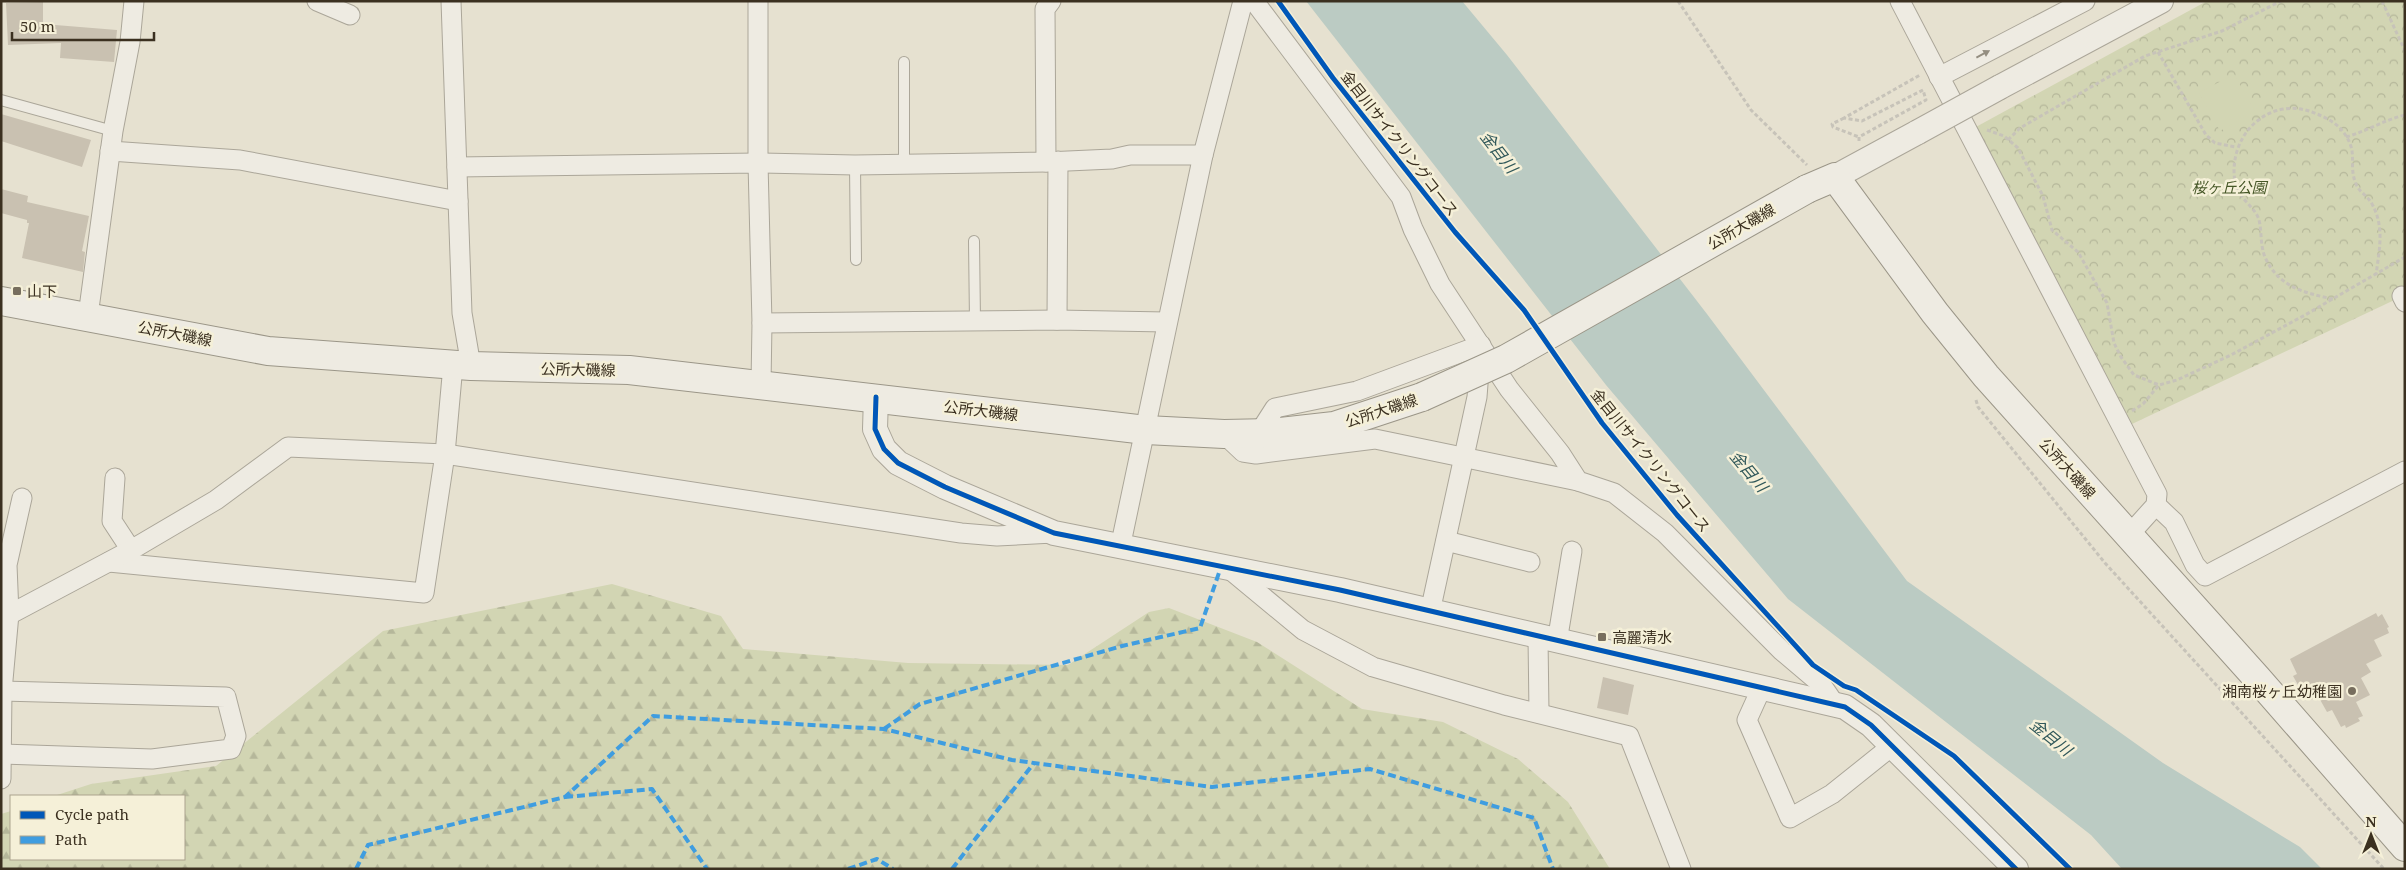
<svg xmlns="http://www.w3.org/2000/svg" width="2406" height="870" viewBox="0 0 2406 870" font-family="'Noto Serif','Noto Sans JP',serif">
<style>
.forest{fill:url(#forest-firs)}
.park{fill:url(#park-crowns)}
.pitch{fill:#d2d5b3}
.water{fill:#bbcbc3}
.building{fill:#c9c1b1}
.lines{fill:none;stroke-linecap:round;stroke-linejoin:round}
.service-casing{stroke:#aba699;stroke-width:12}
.minor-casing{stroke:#aba699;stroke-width:21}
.tertiary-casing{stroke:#aba699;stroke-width:26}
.secondary-casing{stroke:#9b9688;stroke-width:30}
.path{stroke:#c7c3b9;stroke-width:3;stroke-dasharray:4 2.5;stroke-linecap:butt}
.service{stroke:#eeebe2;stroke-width:10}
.minor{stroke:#eeebe2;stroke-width:19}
.tertiary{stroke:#eeebe2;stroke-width:24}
.secondary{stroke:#eeebe2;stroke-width:28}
.tertiary-bridge-casing{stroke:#aba699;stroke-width:26;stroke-linecap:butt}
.secondary-bridge-casing{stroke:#9b9688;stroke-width:30;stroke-linecap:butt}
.tertiary-bridge{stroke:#eeebe2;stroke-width:24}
.secondary-bridge{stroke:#eeebe2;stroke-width:28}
.quiet{stroke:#3f9de0;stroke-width:4;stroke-dasharray:8 4;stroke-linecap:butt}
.cycleway-casing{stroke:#f5f0d8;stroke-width:8}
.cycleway{stroke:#0057b8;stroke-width:5}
.oneway{fill:#948e81}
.poi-dot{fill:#776e5e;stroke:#f5f0d8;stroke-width:2}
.labels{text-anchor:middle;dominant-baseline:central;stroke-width:5;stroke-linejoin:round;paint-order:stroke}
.street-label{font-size:15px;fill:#3b3020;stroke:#f5f0d8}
.park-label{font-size:15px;font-style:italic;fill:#465727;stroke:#f5f0d8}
.poi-label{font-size:15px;fill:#3b3020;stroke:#f5f0d8;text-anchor:start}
.water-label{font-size:16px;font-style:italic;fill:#30585a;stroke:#f5f0d8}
</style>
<defs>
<pattern id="forest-firs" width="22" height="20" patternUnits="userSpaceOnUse" patternTransform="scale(1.25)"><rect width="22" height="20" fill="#d2d5b3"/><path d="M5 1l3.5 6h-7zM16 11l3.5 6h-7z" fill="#b5b79a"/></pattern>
<pattern id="park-crowns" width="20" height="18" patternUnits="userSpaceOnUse" patternTransform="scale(1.25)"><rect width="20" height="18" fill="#d2d5b3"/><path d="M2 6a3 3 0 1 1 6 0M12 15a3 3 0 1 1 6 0" fill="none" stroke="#b5b79a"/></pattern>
</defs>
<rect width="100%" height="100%" fill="#e6e1d0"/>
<!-- forest -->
<polygon class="forest" points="612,584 721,616 743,649 908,663 1068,665 1149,612 1169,608 1257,642 1362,709 1443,722 1518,759 1568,802 1610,869 1,869 1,814 11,811 11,859 184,859 184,796 54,796 91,784 216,766 383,631"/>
<!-- park -->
<polygon class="park" points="2207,1 2405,1 2405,295 2132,424 1974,128"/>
<!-- pitch -->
<polygon class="pitch" points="2234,74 2255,111 2220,131 2199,93"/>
<!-- water -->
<polygon class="water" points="1306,1 1462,1 1507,55 1707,314 1907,581 2163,763 2300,847 2322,869 2122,869 2091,835 1788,599 1606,385"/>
<!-- building -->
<g class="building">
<polygon points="43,2 43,24 117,30 114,62 60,58 61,43 8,45 6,3"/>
<polygon points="1,114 91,140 82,167 1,141"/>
<polygon points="1,189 28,196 27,202 89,216 82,251 85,252 83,272 22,258 29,223 27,223 27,220 1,213"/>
<polygon points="2376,613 2378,617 2382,614 2389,627 2387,628 2389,633 2374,640 2382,656 2366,664 2371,672 2361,678 2370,695 2356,702 2363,716 2358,718 2360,721 2346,728 2345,725 2341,727 2332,710 2327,712 2318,696 2311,700 2304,689 2301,690 2293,676 2297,674 2290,659"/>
<polygon points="1603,677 1634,685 1628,715 1597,708"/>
</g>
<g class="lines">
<!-- service casing -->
<g class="service-casing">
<g id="service">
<polyline points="904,62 904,164"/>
<polyline points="1,100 113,131"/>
<polyline points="855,165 856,260"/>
<polyline points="974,241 975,321"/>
</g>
</g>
<!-- minor casing -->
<g class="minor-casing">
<g id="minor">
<polyline points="317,1 350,15"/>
<polyline points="451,1 462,313 471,366"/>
<polyline points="758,1 758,163 762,323 761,384"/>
<polyline points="1254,1 1401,197 1413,229 1440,284 1509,389 1560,453 1578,481 1614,493 1665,533 1782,651 1821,684 1834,703"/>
<polyline points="1900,1 2157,494 2156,505 2129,535"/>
<polyline points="1939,77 2085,1"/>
<polyline points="110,151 240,160 458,201"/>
<polyline points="1203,155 1243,1"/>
<polyline points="1046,162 1045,9 1051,1"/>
<polyline points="457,167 758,163 855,165 1046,162 1112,159 1130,155 1203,155 1120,548"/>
<polyline points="2402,296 2405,302"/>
<polyline points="88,316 113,131 130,42 134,1"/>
<polyline points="1057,320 1058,161"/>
<polyline points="762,323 1057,320 1166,322"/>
<polyline points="1259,433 1275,408 1357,391 1481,345 1477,397 1430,612"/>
<polyline points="1224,434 1243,452 1256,454 1375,439 1578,481"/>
<polyline points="115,478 112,521 131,550"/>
<polyline points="2156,505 2174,522 2195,565 2205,576 2405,471"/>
<polyline points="1446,541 1530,562"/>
<polyline points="109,562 424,593 445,454 453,365"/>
<polyline points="1228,568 1303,630 1373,667 1504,705 1629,736 1681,869"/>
<polyline points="1,619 131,550 216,500 288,447 445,454 961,533 997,536 1053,533"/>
<polyline points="1538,637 1539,713"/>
<polyline points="1557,642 1572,551"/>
<polyline points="1762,687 1747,720 1790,818 1832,794 1892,746"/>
<polyline points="2,754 152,759 231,749 236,736 226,697 2,691"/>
<polyline points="1,779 2,691 9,614 7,565 22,498"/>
</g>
</g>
<!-- tertiary casing -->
<g class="tertiary-casing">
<g id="tertiary">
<polyline points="2000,87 2161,1"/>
<polyline points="1835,177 1918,132"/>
<polyline points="876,397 875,429 884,449 898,463 945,487 1054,533 1340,590 1845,707 1871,725 2016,869"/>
</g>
</g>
<!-- secondary casing -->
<g class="secondary-casing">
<g id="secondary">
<polyline points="1807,189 1835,177 1935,313 1986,376 2257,678 2405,847"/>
<polyline points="1,301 268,351 471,366 629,370 1146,430 1224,434 1271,433 1334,426 1422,397"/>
</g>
</g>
<!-- path -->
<g class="path">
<polyline points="1678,1 1751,110 1807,165"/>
<polyline points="2382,1 2405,51"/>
<polyline points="2158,52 2206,135 2215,143 2236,147"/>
<polyline points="1844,118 1832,124 1833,127 1859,137"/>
<polyline points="1987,130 2004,136 2018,148 2043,196 2052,230 2078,252 2107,303 2114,343 2121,357 2134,375 2159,385 2177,380 2231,355 2305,315 2405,257"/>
<path d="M2346,137C2367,131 2384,120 2405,115"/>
<polyline points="2008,140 2020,128 2145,56 2222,31 2281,1"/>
<polyline points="1859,141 1859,137 1926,100 1923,90 1862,121 1844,118 1920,75"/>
<path d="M2333,299C2305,293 2278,287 2265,257C2260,245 2262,232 2259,220C2256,208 2238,198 2235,182C2227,134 2271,93 2317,114C2325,117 2334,122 2340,128C2361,152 2347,162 2356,184C2359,192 2368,196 2372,204C2385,227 2379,251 2376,275"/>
<polyline points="1976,400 1978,407 2105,563 2384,869"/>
<polyline points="2132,411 2143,404 2159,385"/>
</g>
<!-- service -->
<use href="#service" class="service"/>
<!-- minor -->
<use href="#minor" class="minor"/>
<!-- tertiary -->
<use href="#tertiary" class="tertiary"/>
<!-- secondary -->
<use href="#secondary" class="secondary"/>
<!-- tertiary-bridge casing -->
<g class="tertiary-bridge-casing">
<polyline id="tertiary-bridge" points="1918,132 2000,87"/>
</g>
<!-- secondary-bridge casing -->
<g class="secondary-bridge-casing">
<polyline id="secondary-bridge" points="1422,397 1506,359 1807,189"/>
</g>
<!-- tertiary-bridge -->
<use href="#tertiary-bridge" class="tertiary-bridge"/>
<!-- secondary-bridge -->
<use href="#secondary-bridge" class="secondary-bridge"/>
<!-- quiet -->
<g class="quiet">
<polyline points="884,729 920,704 1122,646 1200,628 1221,567"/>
<polyline points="565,797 652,789 707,869"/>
<polyline points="356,869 368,845 565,797 653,716 884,729 1012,760 1212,787 1370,769 1534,818 1553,869"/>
<polyline points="848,869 877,859 893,869"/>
<polyline points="952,869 1034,763"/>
</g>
<!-- cycleway casing -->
<g class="cycleway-casing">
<g id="cycleway">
<polyline points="1278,1 1333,78 1455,232 1524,310 1602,423 1677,515 1813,665 1844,686 1856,690 1954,756 2070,869"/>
<polyline points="876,397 875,429 884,449 898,463 945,487 1054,533 1340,590 1845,707 1871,725 2016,869"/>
</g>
</g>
<!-- cycleway -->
<use href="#cycleway" class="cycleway"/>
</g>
<!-- one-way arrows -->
<defs><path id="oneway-solid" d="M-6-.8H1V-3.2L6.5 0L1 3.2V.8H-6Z" transform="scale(1.25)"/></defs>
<use class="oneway" href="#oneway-solid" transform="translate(1983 54) rotate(-28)"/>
<!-- markers -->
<g class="poi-dot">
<rect x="12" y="286" width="10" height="10" rx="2.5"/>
<rect x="1597" y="632" width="10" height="10" rx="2.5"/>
<circle cx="2352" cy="691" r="5"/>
</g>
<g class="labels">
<!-- street labels -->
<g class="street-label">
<text transform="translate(1400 143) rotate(52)">金目川サイクリングコース</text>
<text transform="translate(1741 226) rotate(-30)">公所大磯線</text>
<text transform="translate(175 333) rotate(11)">公所大磯線</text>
<text transform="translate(578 369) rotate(1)">公所大磯線</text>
<text transform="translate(981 410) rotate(7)">公所大磯線</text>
<text transform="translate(1381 410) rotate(-18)">公所大磯線</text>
<text transform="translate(1651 460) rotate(51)">金目川サイクリングコース</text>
<text transform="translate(2068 468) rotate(48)">公所大磯線</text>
</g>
<!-- park labels -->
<g class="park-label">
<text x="2229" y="187">桜ヶ丘公園</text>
</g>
<!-- poi labels -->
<g class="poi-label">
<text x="27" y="291">山下</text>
<text x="1612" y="637">高麗清水</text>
<text x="2342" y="691" text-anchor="end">湘南桜ヶ丘幼稚園</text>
</g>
<!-- water labels -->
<g class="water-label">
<text transform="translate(1499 152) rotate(52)">金目川</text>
<text transform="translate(1749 471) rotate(50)">金目川</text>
<text transform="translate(2051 737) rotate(39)">金目川</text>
</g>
</g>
<!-- border -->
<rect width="2406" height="870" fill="none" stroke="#3b3020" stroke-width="5"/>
<!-- legend -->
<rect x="10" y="795" width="175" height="65" fill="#f5f0d8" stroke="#aba38e"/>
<rect x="20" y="811" width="25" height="8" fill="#0057b8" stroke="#aba38e"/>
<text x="55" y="820" font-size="15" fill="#3b3020">Cycle path</text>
<rect x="20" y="836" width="25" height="8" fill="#3f9de0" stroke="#aba38e"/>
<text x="55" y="845" font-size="15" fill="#3b3020">Path</text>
<!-- north arrow -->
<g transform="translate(2371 835)" stroke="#f5f0d8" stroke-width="4" paint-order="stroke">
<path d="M0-4L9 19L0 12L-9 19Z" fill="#3b3020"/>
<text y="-8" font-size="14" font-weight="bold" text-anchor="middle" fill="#3b3020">N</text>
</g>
<!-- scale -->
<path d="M12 32v8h142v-8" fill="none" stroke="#3b3020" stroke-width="2.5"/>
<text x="20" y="32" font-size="15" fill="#3b3020" stroke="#f5f0d8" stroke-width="4" paint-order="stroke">50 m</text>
</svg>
